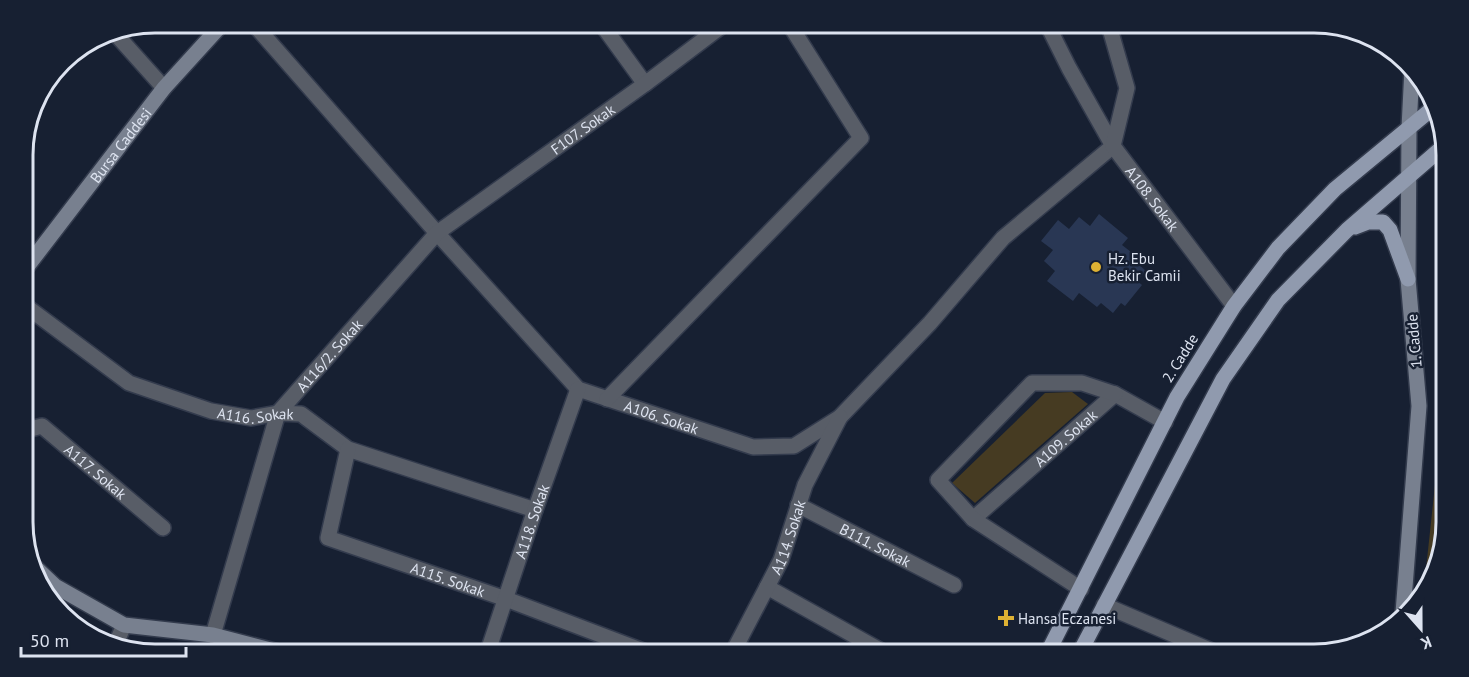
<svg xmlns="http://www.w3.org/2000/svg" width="1469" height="677" viewBox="0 0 1469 677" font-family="'PT Sans',sans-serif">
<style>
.green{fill:#463b22}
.building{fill:#293754}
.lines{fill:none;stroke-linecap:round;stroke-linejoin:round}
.minor-casing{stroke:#333b4d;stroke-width:18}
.secondary-casing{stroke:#333b4d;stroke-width:18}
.primary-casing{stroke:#333b4d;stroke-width:18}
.minor{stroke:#585d67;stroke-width:15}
.secondary{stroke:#78808f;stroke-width:15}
.primary{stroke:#909aae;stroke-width:15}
.poi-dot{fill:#deb133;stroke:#172032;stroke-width:2}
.labels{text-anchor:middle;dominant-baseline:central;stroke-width:5;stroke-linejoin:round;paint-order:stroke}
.street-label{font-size:15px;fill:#dde3f0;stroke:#172032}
.poi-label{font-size:15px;fill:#dde3f0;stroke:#172032;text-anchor:start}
.rim{fill:none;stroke:#dde3f0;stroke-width:3}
</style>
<rect width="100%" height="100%" fill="#172032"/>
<!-- green -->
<g class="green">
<polygon points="1445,172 1446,522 1436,573 1424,588 1444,400 1439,178"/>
<polygon points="1072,392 1088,404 975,503 952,483 1045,393"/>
</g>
<!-- building -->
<polygon class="building" points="1099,214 1128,238 1122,245 1140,259 1137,263 1146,271 1137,281 1142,285 1125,306 1121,303 1113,313 1101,303 1097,307 1079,293 1073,301 1047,281 1055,271 1044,261 1053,250 1041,241 1058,220 1069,229 1079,217 1090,226"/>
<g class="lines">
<!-- minor casing -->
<g class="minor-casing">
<g id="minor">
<path id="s1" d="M252,22L437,233L578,389L753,447L794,446L840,417L930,323L1003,238L1113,146L1069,68L1046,22"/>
<polyline points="600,22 645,84"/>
<path id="s2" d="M1108,22L1127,88L1113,146L1234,306"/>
<polyline points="113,31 164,88"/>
<path id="s3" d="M23,304L129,383L211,411L251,418L278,413L301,414L348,449L535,510"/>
<polyline points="607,399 861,138 788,22"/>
<path id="s4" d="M23,431L42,426L163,528"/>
<path id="s5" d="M348,449L328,538L506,599L651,654"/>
<path id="s6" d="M798,505L954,585"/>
<path id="s7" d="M973,519L1115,394L1165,422"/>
<polyline points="767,587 887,654"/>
<polyline points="1081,589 973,519 938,480 1032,383 1082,383 1115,394"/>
<polyline points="1104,605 1219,654"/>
<polyline points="115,646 124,625"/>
<path id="s8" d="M233,654L213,635L278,413L437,233L645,84L727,22"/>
<path id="s9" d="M487,654L535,510L578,389"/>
<path id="s10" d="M732,654L781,560L805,485L840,417"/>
</g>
</g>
<!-- secondary casing -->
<g class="secondary-casing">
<g id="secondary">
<path id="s11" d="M23,272L164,88L224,22"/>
<polyline points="36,568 55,586 124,625 213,635 286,654"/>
<polyline points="1403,613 1419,406 1408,279 1409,128 1412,69"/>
</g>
</g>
<!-- primary casing -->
<g class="primary-casing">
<g id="primary">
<polyline points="1355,227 1368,222 1383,222 1390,230 1408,279"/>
<polyline points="1047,654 1177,397 1234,306 1278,248 1335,189 1433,108"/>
<polyline points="1079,654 1223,379 1278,300 1347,230 1445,145"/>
</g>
</g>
<!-- minor -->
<use href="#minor" class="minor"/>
<!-- secondary -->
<use href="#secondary" class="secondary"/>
<!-- primary -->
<use href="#primary" class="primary"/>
</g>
<!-- markers -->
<g class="poi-dot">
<circle cx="1096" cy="267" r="6"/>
<path d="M1003 609h6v6h6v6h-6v6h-6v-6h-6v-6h6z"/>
</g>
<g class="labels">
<!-- street labels -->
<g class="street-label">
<text stroke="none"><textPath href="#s8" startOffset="678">F107. Sokak</textPath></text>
<text stroke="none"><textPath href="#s11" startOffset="160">Bursa Caddesi</textPath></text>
<text stroke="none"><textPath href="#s2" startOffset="194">A108. Sokak</textPath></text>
<text transform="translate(1414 341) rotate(-95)">1. Cadde</text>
<text stroke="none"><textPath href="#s8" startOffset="336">A116/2. Sokak</textPath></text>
<text transform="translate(1180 358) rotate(-58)">2. Cadde</text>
<text stroke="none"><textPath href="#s3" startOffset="264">A116. Sokak</textPath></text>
<text stroke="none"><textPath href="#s1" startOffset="579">A106. Sokak</textPath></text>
<text stroke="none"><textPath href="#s7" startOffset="123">A109. Sokak</textPath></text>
<text stroke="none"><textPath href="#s4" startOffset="90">A117. Sokak</textPath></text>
<text stroke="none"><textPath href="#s9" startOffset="140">A118. Sokak</textPath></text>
<text stroke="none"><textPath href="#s10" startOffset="130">A114. Sokak</textPath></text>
<text stroke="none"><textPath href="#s6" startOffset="87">B111. Sokak</textPath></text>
<text stroke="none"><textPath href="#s5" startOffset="218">A115. Sokak</textPath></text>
</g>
<!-- poi labels -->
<g class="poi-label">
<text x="1108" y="258">Hz. Ebu<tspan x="1108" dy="17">Bekir Camii</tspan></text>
<text x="1018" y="618">Hansa Eczanesi</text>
</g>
</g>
<!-- crop -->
<path d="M0 0H1469V677H0ZM155 33H1314A122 122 0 0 1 1436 155V522A122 122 0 0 1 1314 644H155A122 122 0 0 1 33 522V155A122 122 0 0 1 155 33Z" fill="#172032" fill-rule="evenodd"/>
<path class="rim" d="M155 33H1314A122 122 0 0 1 1436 155V522A122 122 0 0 1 1314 644H155A122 122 0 0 1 33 522V155A122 122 0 0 1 155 33Z"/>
<!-- north arrow -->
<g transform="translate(1421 629) rotate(159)" stroke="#172032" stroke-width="4.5" paint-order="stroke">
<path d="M0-4.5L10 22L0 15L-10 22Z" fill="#dde3f0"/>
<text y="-9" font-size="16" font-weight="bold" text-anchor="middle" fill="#dde3f0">K</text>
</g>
<!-- scale -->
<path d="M21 647v9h165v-9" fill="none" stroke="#dde3f0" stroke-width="3"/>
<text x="30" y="647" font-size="18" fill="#dde3f0" stroke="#172032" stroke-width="4.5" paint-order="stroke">50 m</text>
</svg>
